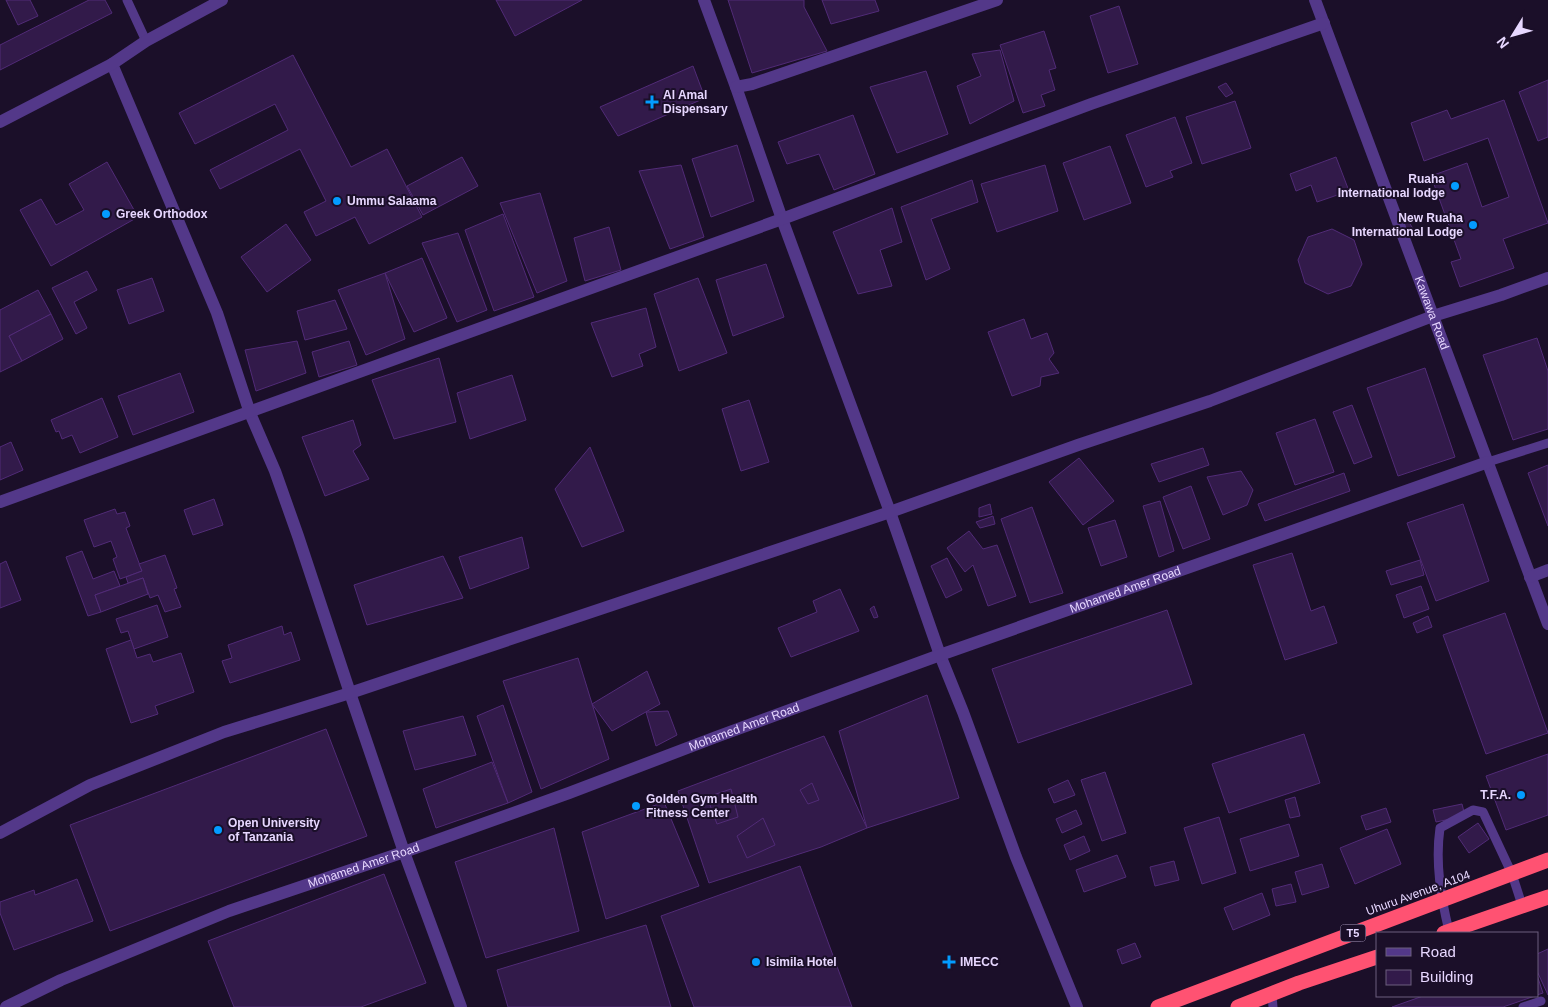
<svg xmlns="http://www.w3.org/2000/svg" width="1548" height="1007" viewBox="0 0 1548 1007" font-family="Helvetica,sans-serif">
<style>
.building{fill:#321a4a;stroke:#512b77}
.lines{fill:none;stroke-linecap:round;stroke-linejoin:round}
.lane{stroke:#533889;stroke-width:9}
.street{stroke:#533889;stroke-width:12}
.highway{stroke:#ff5272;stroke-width:15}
.poi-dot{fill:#039cff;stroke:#1b0f29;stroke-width:2}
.labels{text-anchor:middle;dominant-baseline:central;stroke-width:4;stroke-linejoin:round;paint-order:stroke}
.shield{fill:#1b0f29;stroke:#aa9bbf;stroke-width:1}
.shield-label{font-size:11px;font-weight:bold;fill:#e7d7ff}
.poi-label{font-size:12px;font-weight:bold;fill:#e7d7ff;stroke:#1b0f29;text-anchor:start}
.street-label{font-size:12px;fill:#e7d7ff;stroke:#1b0f29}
</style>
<rect width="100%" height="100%" fill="#1b0f29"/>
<!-- building -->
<g class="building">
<polygon points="6,0 30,0 38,16 18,25"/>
<polygon points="89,0 105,0 112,13 0,70 0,45"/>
<polygon points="496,0 582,0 515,36"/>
<polygon points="728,0 804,0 804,7 827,51 752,73"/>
<polygon points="822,0 875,0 879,11 831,24"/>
<polygon points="1119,6 1138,64 1108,73 1090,16"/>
<polygon points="1044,31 1056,68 1049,70 1055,90 1041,95 1045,106 1023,113 1000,45"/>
<polygon points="1000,50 1014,101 970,124 957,86 981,76 972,54"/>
<polygon points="293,55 351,167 387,149 422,217 369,244 355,217 316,236 304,212 326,201 300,149 220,189 210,170 288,130 275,104 195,144 179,113"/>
<polygon points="693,66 705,98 618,136 600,107"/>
<polygon points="926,71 948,134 897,153 870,87"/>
<polygon points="1548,80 1548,137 1538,141 1519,92"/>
<polygon points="1226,83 1233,93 1226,97 1218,87"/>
<polygon points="1504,100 1548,223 1503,239 1514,268 1460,287 1451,262 1461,259 1431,176 1467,163 1482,207 1509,197 1488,138 1424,161 1411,123 1447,110 1451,119"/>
<polygon points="1235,101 1251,148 1202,164 1186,117"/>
<polygon points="853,115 875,174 834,190 819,154 787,164 778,142"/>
<polygon points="1175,117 1192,163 1170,171 1173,177 1146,187 1126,135"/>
<polygon points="737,145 754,201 711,217 692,159"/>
<polygon points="1110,146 1131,203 1084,220 1063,163"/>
<polygon points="462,157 478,186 423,215 407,186"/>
<polygon points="1336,157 1349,191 1317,202 1311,185 1296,191 1290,174"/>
<polygon points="107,162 138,217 51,266 20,210 41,199 56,225 84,210 69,184"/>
<polygon points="681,165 704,237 670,249 639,171"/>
<polygon points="1045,165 1058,211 997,232 981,184"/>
<polygon points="972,180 978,202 931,219 950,269 926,280 901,207"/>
<polygon points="540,193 567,281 537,293 500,203"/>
<polygon points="892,208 902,242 880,250 892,286 858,294 833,232"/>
<polygon points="503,214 534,297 494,311 465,230"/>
<polygon points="1407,219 1415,232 1408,238 1402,223"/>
<polygon points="286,224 311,260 267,292 241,257"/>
<polygon points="609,227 621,270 585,281 574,238"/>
<polygon points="1332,229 1354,240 1362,264 1351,286 1328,294 1305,283 1298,260 1308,237"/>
<polygon points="458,233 487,310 457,322 422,243"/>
<polygon points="422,258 447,318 414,332 385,273"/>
<polygon points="766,264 784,317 733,336 716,280"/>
<polygon points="87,271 97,290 74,302 87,328 76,334 52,288"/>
<polygon points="385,273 405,339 366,355 338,290"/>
<polygon points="152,278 164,311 129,324 117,290"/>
<polygon points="698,278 727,353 679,371 654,294"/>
<polygon points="38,290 51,314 9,336 22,361 0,372 0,310"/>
<polygon points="335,300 347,329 305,340 297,311"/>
<polygon points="646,308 656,347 639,354 643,366 612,377 591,323"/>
<polygon points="51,314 63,339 22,361 9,336"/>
<polygon points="1024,319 1031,339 1047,333 1054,353 1049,359 1059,373 1041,377 1040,386 1012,396 988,332"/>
<polygon points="1537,338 1548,371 1548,429 1513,440 1483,355"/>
<polygon points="297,341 306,373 256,391 245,350"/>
<polygon points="349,341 357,365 319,377 312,352"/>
<polygon points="439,358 456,422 394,439 372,380"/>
<polygon points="1425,368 1455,457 1398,476 1367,388"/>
<polygon points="180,373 194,412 133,435 118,396"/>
<polygon points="512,375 526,420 470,439 457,393"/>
<polygon points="102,398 118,437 80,453 72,435 62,439 59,431 56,432 51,420"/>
<polygon points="749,400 769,462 741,471 722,409"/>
<polygon points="1352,405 1372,457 1354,464 1333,412"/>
<polygon points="1315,419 1334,472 1295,485 1276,433"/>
<polygon points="353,420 361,445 353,451 369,479 325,496 302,437"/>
<polygon points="11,442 23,470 0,480 0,447"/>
<polygon points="590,447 624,531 582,547 555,489"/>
<polygon points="1203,448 1209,465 1159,482 1151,464"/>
<polygon points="1079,458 1114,501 1083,525 1049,482"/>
<polygon points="1548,465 1548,526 1528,473"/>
<polygon points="1241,471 1253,490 1247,505 1223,515 1207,477"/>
<polygon points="1344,473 1350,491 1265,521 1258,504"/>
<polygon points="1191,486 1210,539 1183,549 1163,497"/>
<polygon points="214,499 223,525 193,535 184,510"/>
<polygon points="1160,501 1174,551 1159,557 1143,506"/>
<polygon points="990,504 992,514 979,517 979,508"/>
<polygon points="1463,504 1489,581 1436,601 1407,523"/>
<polygon points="1032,507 1063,593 1030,603 1001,519"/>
<polygon points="115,509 117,514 125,512 130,526 126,528 142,571 120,579 113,559 117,557 111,541 94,547 84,520"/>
<polygon points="993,516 995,524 980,528 976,522"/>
<polygon points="1115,520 1127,557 1101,566 1088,528"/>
<polygon points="969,531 983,549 997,545 1016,596 988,606 973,565 965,572 947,548"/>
<polygon points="522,537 529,568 470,589 459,557"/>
<polygon points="82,551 93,579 114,571 120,586 95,595 101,612 88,616 66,557"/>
<polygon points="1292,553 1311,611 1324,606 1337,643 1285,660 1253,565"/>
<polygon points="165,555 177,588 174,589 181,607 165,612 158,595 150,598 143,578 128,583 126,577 142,571 139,564"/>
<polygon points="443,556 463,598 367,625 354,585"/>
<polygon points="947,558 962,590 946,598 931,566"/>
<polygon points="1420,560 1424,575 1391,585 1386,571"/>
<polygon points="6,561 21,600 0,608 0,564"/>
<polygon points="143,578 148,594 101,612 95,595"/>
<polygon points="1421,586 1429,609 1404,618 1396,595"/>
<polygon points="840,589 859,631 791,657 778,628 817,612 813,601"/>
<polygon points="157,605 168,637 134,649 128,631 121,633 116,619"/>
<polygon points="874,606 878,617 874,618 870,609"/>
<polygon points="1167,610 1192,684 1018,743 992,669"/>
<polygon points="1505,613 1548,733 1486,754 1443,635"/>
<polygon points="1428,616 1432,627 1417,633 1413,623"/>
<polygon points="282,626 284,635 291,632 300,660 230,683 222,661 232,658 228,645"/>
<polygon points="131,640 137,658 150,654 153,662 181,653 194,692 155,706 158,714 131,723 106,649"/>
<polygon points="578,658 609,759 541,789 503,681"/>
<polygon points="647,671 660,704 612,731 592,704"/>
<polygon points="927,695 959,798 867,828 839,731"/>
<polygon points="503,705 532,792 508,803 477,716"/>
<polygon points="668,711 677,735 656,746 646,712"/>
<polygon points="463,716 476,755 415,770 403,731"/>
<polygon points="326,729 367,836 110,931 70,825"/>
<polygon points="1304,734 1320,783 1229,813 1212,764"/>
<polygon points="824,736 867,828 821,847 709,883 678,791"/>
<polygon points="1548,754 1548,815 1506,830 1486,776"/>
<polygon points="492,762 508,803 436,828 423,789"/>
<polygon points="1105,772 1126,833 1102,841 1081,780"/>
<polygon points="1068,780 1075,795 1054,803 1048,789"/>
<polygon points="812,783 819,800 808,804 800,790"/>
<polygon points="731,789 738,817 717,824 707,797"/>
<polygon points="1295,797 1300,816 1290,818 1285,800"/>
<polygon points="664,802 699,886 606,919 582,832"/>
<polygon points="1462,804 1465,816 1436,822 1433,810"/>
<polygon points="1386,808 1391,822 1366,830 1361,816"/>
<polygon points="1076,810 1082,824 1062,833 1056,819"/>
<polygon points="1219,817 1236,873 1202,884 1184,828"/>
<polygon points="763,818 775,845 747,858 737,836"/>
<polygon points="1478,823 1489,839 1469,853 1458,837"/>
<polygon points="1289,824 1299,856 1250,871 1240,839"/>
<polygon points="554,828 579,931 486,958 455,862"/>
<polygon points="1387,829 1401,864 1355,884 1340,848"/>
<polygon points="1084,836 1090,851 1070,860 1064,845"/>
<polygon points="1117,855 1126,877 1084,892 1076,870"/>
<polygon points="1174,861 1179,880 1155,886 1150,867"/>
<polygon points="1322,864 1329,887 1302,895 1295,872"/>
<polygon points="800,866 852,1007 694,1007 661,916"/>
<polygon points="384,874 426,983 361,1007 234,1007 208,941"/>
<polygon points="77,879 93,921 14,950 0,913 0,902 34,890 35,895"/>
<polygon points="1291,884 1296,902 1276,906 1272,889"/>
<polygon points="1262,893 1270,915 1233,930 1224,908"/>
<polygon points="646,925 671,1007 508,1007 497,970"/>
<polygon points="1135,943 1141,957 1122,964 1117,950"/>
<polygon points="1548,949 1548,995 1537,971 1537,954"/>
<polygon points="1537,975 1543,993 1537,995"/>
<polygon points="1423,996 1535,996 1503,1007 1392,1007"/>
</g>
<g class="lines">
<!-- lane -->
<g class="lane">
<polyline points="127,0 146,41"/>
<polyline points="1488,462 1548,443"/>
<path d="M1449,931C1441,898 1435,863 1440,828L1473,810L1483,812L1512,874L1522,905"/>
<polyline points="1272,995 1273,1007"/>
<polyline points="1523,1007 1541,1001"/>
</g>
<!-- street -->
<g class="street">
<polyline points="704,0 736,87 782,219 890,512 940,655 963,712 1016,857 1077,1007"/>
<path id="s1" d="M1315,0L1548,624"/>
<polyline points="112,64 217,313 250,413 275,471 298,536 350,693 404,852 461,1007"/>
<polyline points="736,87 752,84 997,0"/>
<polyline points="0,122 112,64 146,41 222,0"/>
<polyline points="0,502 782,219 1091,104 1324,23"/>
<polyline points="1530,577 1548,570"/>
<polyline points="0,833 90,785 224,732 350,693 890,512 1078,445 1210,401 1433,316 1501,295 1548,278"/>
<path id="s2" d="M6,1007L61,980L229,911L404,852L569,793L716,737L940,655L1488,462"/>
</g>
<!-- highway -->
<g class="highway">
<polyline points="1444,933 1548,897"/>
<polyline points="1158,1007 1548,860"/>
<polyline points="1238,1007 1299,983 1377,957"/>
</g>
</g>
<!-- markers -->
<g class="poi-dot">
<path d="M649.5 94.5h5v5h5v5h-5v5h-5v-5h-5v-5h5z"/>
<circle cx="1455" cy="186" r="5"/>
<circle cx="337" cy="201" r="5"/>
<circle cx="106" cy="214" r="5"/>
<circle cx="1473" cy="225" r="5"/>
<circle cx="1521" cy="795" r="5"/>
<circle cx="636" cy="806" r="5"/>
<circle cx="218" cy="830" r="5"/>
<circle cx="756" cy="962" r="5"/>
<path d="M946.5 954.5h5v5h5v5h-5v5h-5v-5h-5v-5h5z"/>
</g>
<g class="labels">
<!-- shield labels -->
<rect class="shield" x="1340.5" y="924.5" width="25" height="17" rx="4"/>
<g class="shield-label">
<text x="1353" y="933">T5</text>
</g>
<!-- poi labels -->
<g class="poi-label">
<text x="663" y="95">Al Amal<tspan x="663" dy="14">Dispensary</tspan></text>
<text x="1445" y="179" text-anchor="end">Ruaha<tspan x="1445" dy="14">International lodge</tspan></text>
<text x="347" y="201">Ummu Salaama</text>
<text x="116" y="214">Greek Orthodox</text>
<text x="1463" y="218" text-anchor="end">New Ruaha<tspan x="1463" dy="14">International Lodge</tspan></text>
<text x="1511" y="795" text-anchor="end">T.F.A.</text>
<text x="646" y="799">Golden Gym Health<tspan x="646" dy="14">Fitness Center</tspan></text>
<text x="228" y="823">Open University<tspan x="228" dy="14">of Tanzania</tspan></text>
<text x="766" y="962">Isimila Hotel</text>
<text x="960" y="962">IMECC</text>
</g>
<!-- street labels -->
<g class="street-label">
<text stroke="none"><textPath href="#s1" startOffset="334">Kawawa Road</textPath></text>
<text stroke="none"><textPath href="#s2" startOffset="1195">Mohamed Amer Road</textPath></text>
<text stroke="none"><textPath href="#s2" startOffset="790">Mohamed Amer Road</textPath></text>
<text stroke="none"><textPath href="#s2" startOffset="385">Mohamed Amer Road</textPath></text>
<text transform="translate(1418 893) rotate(-20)">Uhuru Avenue, A104</text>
</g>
</g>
<!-- legend -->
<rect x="1376" y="932" width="162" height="65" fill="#1b0f29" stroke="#6d5f7f"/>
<rect x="1386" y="948" width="25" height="8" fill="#533889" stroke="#6d5f7f"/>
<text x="1420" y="957" font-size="15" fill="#e7d7ff">Road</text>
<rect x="1386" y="970" width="25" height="15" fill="#321a4a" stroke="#6d5f7f"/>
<text x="1420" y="982" font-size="15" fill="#e7d7ff">Building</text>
<!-- north arrow -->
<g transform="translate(1513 35) rotate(233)" stroke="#1b0f29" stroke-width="4" paint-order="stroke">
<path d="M0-4L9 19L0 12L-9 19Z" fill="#e7d7ff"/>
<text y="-8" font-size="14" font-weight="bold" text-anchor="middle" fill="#e7d7ff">N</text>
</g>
</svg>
